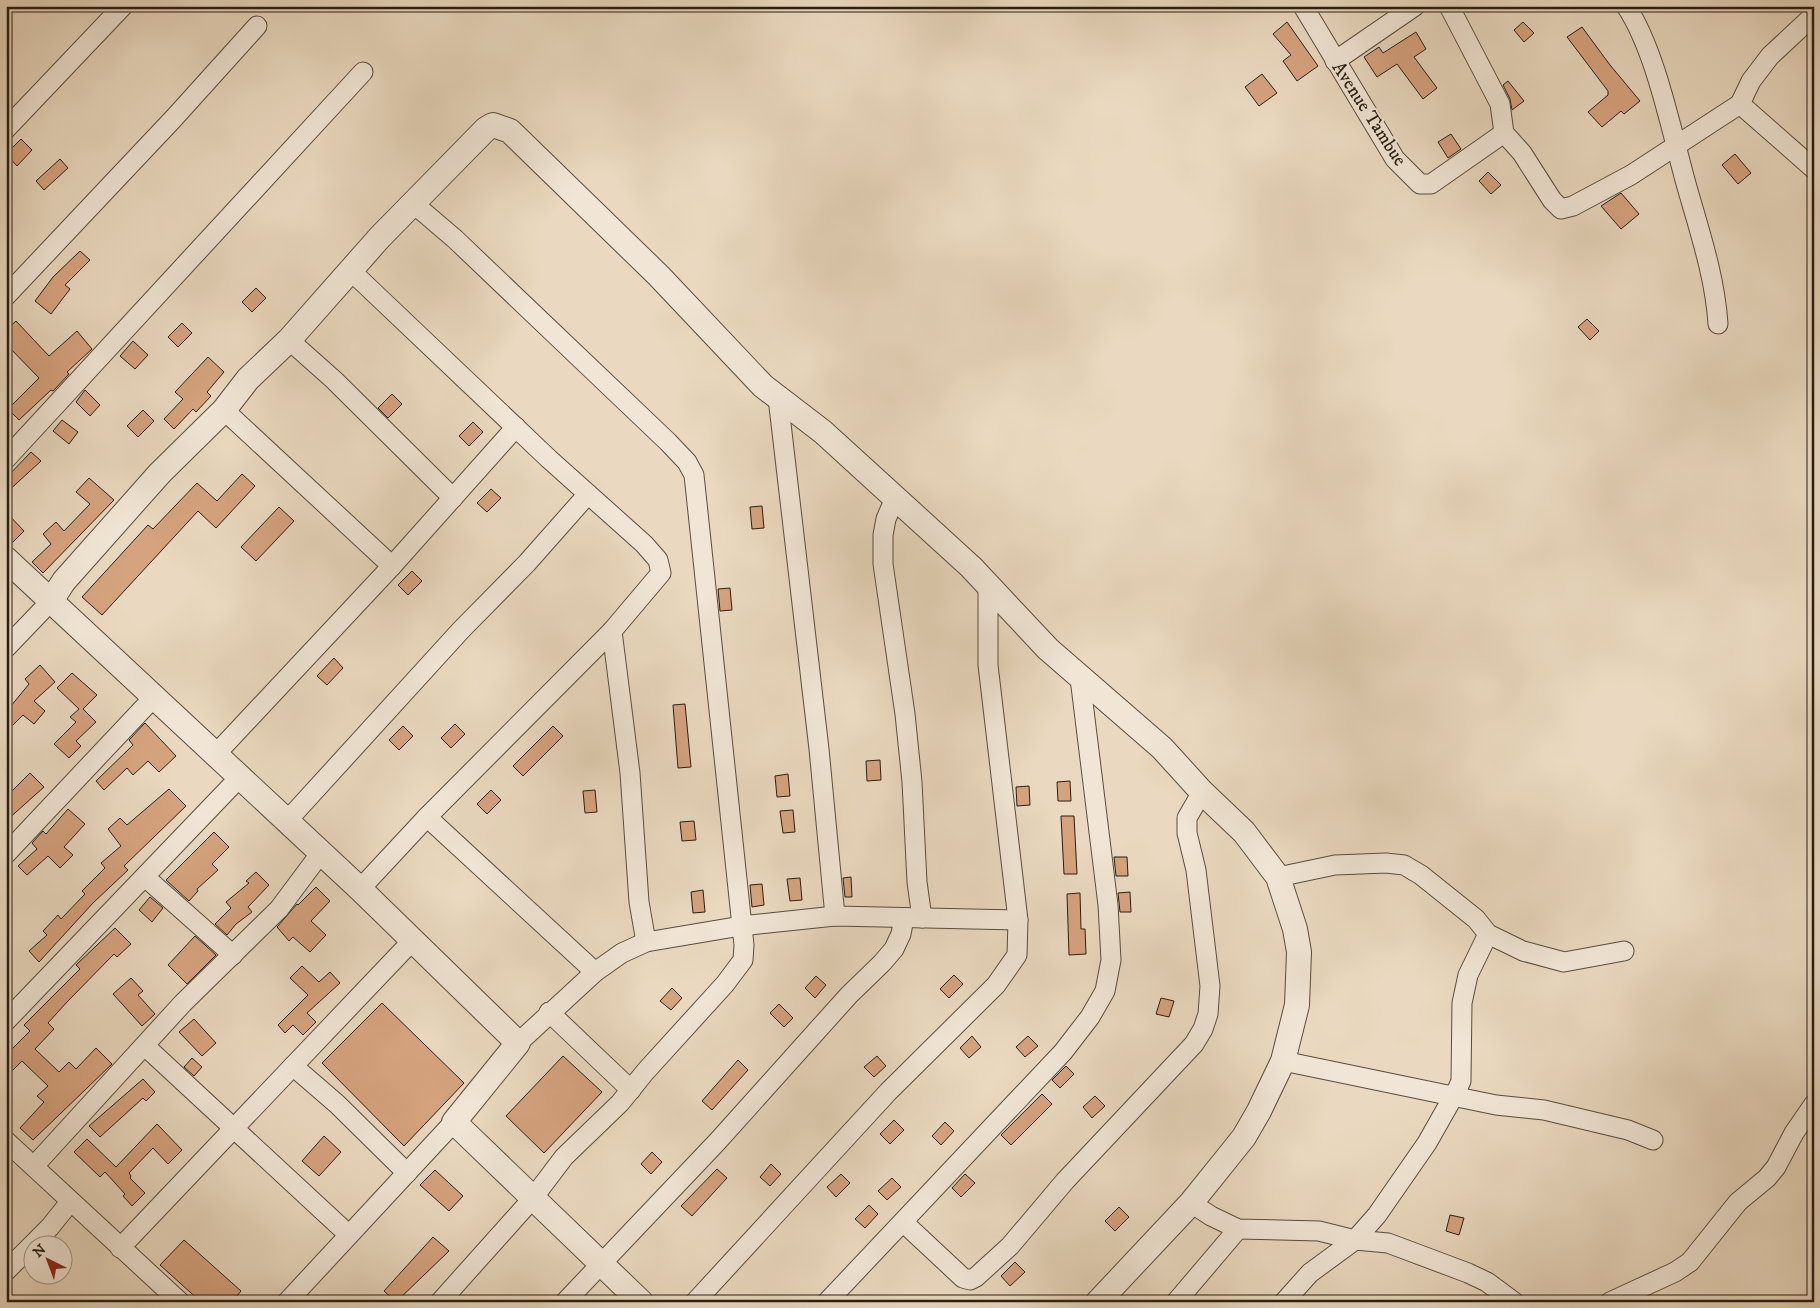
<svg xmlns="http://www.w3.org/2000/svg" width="1820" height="1308" viewBox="0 0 1820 1308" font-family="'IM FELL DW Pica',serif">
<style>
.building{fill:#d6a37f;stroke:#281e12}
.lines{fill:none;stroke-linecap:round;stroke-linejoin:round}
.minor-casing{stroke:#584d3e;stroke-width:21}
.tertiary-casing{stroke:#584d3e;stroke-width:26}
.minor{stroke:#f1e6d6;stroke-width:19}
.tertiary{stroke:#f1e6d6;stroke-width:24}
.labels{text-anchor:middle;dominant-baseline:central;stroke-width:4.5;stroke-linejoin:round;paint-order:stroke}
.street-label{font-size:19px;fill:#281e12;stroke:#f1e6d6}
</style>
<rect width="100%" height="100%" fill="#ead9c0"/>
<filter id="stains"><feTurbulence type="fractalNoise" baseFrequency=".004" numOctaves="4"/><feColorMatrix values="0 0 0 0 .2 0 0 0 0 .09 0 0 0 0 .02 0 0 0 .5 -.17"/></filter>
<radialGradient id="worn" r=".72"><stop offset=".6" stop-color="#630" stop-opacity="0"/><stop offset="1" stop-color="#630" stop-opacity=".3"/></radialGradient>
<!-- building -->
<g class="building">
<polygon points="1287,22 1318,66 1297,81 1283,61 1291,55 1273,34"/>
<polygon points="1523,22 1534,33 1524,42 1514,30"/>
<polygon points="1582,27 1610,65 1640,101 1624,114 1621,111 1602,127 1588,112 1608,95 1608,91 1567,37"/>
<polygon points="1416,32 1426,49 1414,57 1437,88 1423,99 1397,64 1377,77 1364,57 1379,47 1383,53"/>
<polygon points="1262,74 1277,93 1259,106 1245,87"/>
<polygon points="1508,81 1524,101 1512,110 1510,99 1503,85"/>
<polygon points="1451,134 1461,149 1448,158 1438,142"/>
<polygon points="21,139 32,150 17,166 6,154"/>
<polygon points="1735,154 1751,173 1738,184 1722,165"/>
<polygon points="60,159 68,168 44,190 36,181"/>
<polygon points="1488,172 1501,185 1491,194 1479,181"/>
<polygon points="1621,193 1639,214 1621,229 1601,206"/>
<polygon points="80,251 90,260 65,285 70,289 51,314 35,301 53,277"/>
<polygon points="256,288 266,298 252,312 242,302"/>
<polygon points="1587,319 1599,331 1590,340 1578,327"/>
<polygon points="16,321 49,356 77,331 92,349 67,372 69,374 53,391 51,390 19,420 8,409 39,378 6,344 6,330"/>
<polygon points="182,323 192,333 178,347 168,337"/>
<polygon points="133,341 148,355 135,369 120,356"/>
<polygon points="208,357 224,372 207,392 211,396 196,412 193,409 174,429 164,419 183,399 175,392"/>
<polygon points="85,390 100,405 90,416 76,402"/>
<polygon points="392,394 402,404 388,418 378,408"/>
<polygon points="143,410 154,421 138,437 127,426"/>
<polygon points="62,420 78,432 69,444 53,431"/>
<polygon points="473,422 483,432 469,446 459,436"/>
<polygon points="31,452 41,461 6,493 6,478"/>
<polygon points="242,474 255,486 216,528 198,511 102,615 82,597 148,525 153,529 197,483 217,501"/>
<polygon points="89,478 114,500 43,573 32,562 51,544 43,534 56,522 64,531 90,504 76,492"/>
<polygon points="491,489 501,498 487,512 477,503"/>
<polygon points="762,506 764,528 752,529 750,507"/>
<polygon points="279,507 294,521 256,561 241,547"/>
<polygon points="6,512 24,531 9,546 6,546"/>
<polygon points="412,571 422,581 408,595 398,585"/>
<polygon points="730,588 732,610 720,611 718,589"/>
<polygon points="334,658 343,668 327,685 317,676"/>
<polygon points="40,665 55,682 34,701 45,711 34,724 23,715 6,732 6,712 29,684 25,679"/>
<polygon points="72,673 97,695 83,709 96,722 76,741 81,746 69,758 54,744 76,722 70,717 79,709 57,688"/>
<polygon points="685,704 691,767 678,768 673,705"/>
<polygon points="145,723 176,756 159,772 148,761 133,775 127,768 104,790 96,781 133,745 129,740"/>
<polygon points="455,724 465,734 451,748 441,738"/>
<polygon points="403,726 413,736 399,750 389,740"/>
<polygon points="553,726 563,736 523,776 513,766"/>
<polygon points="880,760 881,780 867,781 866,761"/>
<polygon points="30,773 44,787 6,821 6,797"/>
<polygon points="788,774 790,796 777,797 775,776"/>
<polygon points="1070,781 1071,801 1058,801 1057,782"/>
<polygon points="1029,786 1030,805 1017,806 1016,787"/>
<polygon points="169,789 186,806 124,866 128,870 93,903 39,962 29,951 47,935 43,931 58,915 61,919 85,894 82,891 105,868 101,863 121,846 108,829 120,818 127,825"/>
<polygon points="491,790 501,800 487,814 477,804"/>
<polygon points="595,790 597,812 585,813 583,791"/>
<polygon points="68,809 85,824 64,847 73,855 60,868 48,856 27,875 18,866 37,849 32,843 43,831 46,834"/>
<polygon points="793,810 795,832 783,833 780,811"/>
<polygon points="1061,816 1074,816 1077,874 1064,874"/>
<polygon points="694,821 696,840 682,841 680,822"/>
<polygon points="214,832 229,847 212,864 218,870 197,889 198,891 189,901 166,880"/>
<polygon points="1114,857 1127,857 1128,876 1116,876"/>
<polygon points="256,872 269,885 248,907 252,912 236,924 227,935 215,924 231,908 226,902 249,883 246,881"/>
<polygon points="851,877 852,897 845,897 843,878"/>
<polygon points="800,878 802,900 790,901 787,879"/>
<polygon points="762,884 764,905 752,907 750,885"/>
<polygon points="316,887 330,901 311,921 326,935 310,952 293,937 289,941 277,927 297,904 298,905"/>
<polygon points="703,890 705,912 693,913 691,892"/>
<polygon points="1130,892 1131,912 1120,912 1118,893"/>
<polygon points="1080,893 1081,929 1085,929 1086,954 1069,955 1067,894"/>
<polygon points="150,897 163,908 152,922 139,910"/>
<polygon points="115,928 131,944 117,957 114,954 67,1002 48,1023 54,1029 35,1049 59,1072 69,1062 76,1069 96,1048 112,1064 33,1140 20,1128 44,1102 37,1096 48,1086 22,1061 6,1077 6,1055 30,1031 24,1025 80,969 76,965"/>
<polygon points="195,936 216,955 187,984 168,965"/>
<polygon points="302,966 319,982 330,972 340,983 307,1013 316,1022 303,1035 293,1025 285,1033 278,1025 308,995 290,978"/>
<polygon points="954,975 963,984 949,998 940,989"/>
<polygon points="816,976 826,985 815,998 805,988"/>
<polygon points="131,978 143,991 138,995 155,1014 142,1026 113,994"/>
<polygon points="672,988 682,998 671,1010 660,1001"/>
<polygon points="1161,998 1174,1001 1169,1017 1156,1014"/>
<polygon points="382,1003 464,1083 404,1146 322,1063"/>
<polygon points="779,1004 793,1018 784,1027 770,1013"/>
<polygon points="194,1019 216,1043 202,1056 179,1032"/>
<polygon points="972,1036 981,1047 969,1058 960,1048"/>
<polygon points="1028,1036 1038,1046 1025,1057 1016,1047"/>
<polygon points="563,1056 602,1092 544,1153 506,1116"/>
<polygon points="877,1056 886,1066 874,1077 864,1067"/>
<polygon points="192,1058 202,1067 194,1076 184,1067"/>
<polygon points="738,1060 748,1070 712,1110 702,1101"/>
<polygon points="1066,1066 1074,1074 1060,1088 1052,1080"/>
<polygon points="143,1079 155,1092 146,1101 143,1098 100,1137 89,1126"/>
<polygon points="1042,1094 1052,1104 1011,1145 1001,1135"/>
<polygon points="1095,1096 1105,1106 1092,1118 1083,1107"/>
<polygon points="894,1120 904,1130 890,1144 880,1134"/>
<polygon points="945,1122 954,1131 941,1145 932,1136"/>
<polygon points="157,1124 182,1150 168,1164 153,1148 129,1173 131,1176 130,1178 145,1193 132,1206 123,1196 125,1194 105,1172 100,1177 74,1152 87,1139 116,1167"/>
<polygon points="324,1136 341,1152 319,1176 302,1161"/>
<polygon points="652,1152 662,1162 651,1174 641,1164"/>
<polygon points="771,1164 781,1174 770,1186 760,1177"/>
<polygon points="717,1169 727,1178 692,1216 681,1206"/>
<polygon points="435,1170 463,1196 449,1211 420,1185"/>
<polygon points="841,1174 850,1183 836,1197 827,1187"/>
<polygon points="965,1174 975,1183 961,1197 952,1188"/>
<polygon points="892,1178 901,1187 887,1200 878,1191"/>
<polygon points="869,1205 878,1214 865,1228 855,1219"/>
<polygon points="1119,1207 1129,1217 1115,1231 1105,1221"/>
<polygon points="1450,1215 1464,1218 1459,1235 1446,1231"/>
<polygon points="433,1237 449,1251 396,1302 384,1291"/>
<polygon points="184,1240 241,1291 232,1302 201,1302 160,1265"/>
<polygon points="1015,1262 1025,1272 1010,1286 1001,1276"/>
</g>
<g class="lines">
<!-- minor casing -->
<g class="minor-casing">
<g id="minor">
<polyline points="1303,6 1395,159 1420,184 1431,184 1504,133"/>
<polyline points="1449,6 1500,104 1504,133 1522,153 1552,200 1561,209 1573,206 1631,175 1740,104 1751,81 1770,56 1814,15"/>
<path d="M1626,6C1655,49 1671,129 1685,180C1698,227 1715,275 1718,324"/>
<polyline points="1335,61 1415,6"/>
<polyline points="1740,104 1814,169"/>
<polyline points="6,129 123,6"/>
<polyline points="414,204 455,239 668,442 687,462 694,475 744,945 743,960 725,984 645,1072 620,1103 564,1157 533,1198 440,1302"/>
<polyline points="350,270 549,459 644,544 658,560 661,573 612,631 427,817 360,889"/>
<polyline points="6,296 174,118 257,26"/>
<polyline points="289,340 334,380 453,498"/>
<polyline points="778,398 819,749 835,916"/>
<polyline points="224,410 392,566"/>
<polyline points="6,459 363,72"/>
<polyline points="895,498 886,519 883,535 883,564 905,714 912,782 917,882 922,918"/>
<polyline points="612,631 630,773 639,902 646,942"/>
<polyline points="6,648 51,601"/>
<polyline points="214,756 392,566 516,427"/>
<polyline points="427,817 595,972"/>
<polyline points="286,822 461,630 527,563 588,494"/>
<polyline points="6,854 154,697"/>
<polyline points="145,877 233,955"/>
<polyline points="1278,877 1335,865 1386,863 1404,865 1421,875 1476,919 1488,934 1523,951 1564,962 1624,951"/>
<polyline points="549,1012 631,1090"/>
<polyline points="6,1021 239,778"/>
<polyline points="518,1043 595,972 622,953 646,942 741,926 835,916 1018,920"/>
<polyline points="145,1046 349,1235"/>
<polyline points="1283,1061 1496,1105 1544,1110 1628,1130 1653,1140"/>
<polyline points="293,1066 337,1104 407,1173"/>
<polyline points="6,1141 180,1302"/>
<polyline points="34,1166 183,1003 279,909 320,854"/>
<polyline points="1191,1203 1211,1216 1238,1229 1319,1231 1355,1240 1388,1243 1468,1273 1487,1282 1514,1302"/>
<polyline points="903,1222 963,1278 970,1280 976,1277 1010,1246 1065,1181 1194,1044 1203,1029 1208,1014 1210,986 1196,870 1187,833 1187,818 1202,792"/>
<polyline points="120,1248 413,940"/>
<polyline points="6,1271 50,1227 70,1202"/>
<polyline points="287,1302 454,1122"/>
<polyline points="565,1302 717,1142 849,995 882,963 894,949 901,934 904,918"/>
<polyline points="695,1302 888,1092 996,985 1017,955 1018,920 988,665 988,585"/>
<polyline points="827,1302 1063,1052 1090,1017 1105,991 1111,960 1108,905 1080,678"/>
<polyline points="1176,1302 1238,1229"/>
<polyline points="1284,1302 1310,1273 1355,1240 1377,1215 1427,1143 1457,1090 1461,1081 1462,1003 1468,975 1488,934"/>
<polyline points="1610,1302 1675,1272 1690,1262 1738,1202 1767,1178 1776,1167 1794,1133 1814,1104"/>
</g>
</g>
<!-- tertiary casing -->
<g class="tertiary-casing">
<g id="tertiary">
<polyline points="6,559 360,889 518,1043 454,1122 641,1302"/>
<polyline points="51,601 64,581 160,473 224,410 248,379 289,340 380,237 486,129 493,125 510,131 659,276 763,386 823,432 971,567 1048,649 1162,748 1202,792 1244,832 1278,877 1295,929 1299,952 1297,1005 1283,1061 1259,1111 1244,1137 1224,1162 1191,1203 1098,1302"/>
</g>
</g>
<!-- minor -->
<use href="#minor" class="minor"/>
<!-- tertiary -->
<use href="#tertiary" class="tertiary"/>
</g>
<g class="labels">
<!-- street labels -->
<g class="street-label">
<text transform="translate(1369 114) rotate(57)">Avenue Tambue</text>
</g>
</g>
<!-- margin -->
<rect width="1820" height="1308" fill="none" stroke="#ead9c0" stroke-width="25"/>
<rect x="8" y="8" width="1805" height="1293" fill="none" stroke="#281e12" stroke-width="2.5"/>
<rect x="12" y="12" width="1795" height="1283" fill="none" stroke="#281e12"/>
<!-- north arrow -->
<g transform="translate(48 1260) rotate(318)"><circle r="24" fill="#f1e6d6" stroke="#a19688"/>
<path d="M0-4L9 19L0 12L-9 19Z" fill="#8f2418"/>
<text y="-8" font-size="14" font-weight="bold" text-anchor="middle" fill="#281e12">N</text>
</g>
<rect width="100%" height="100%" filter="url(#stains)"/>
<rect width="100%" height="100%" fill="url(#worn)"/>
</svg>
